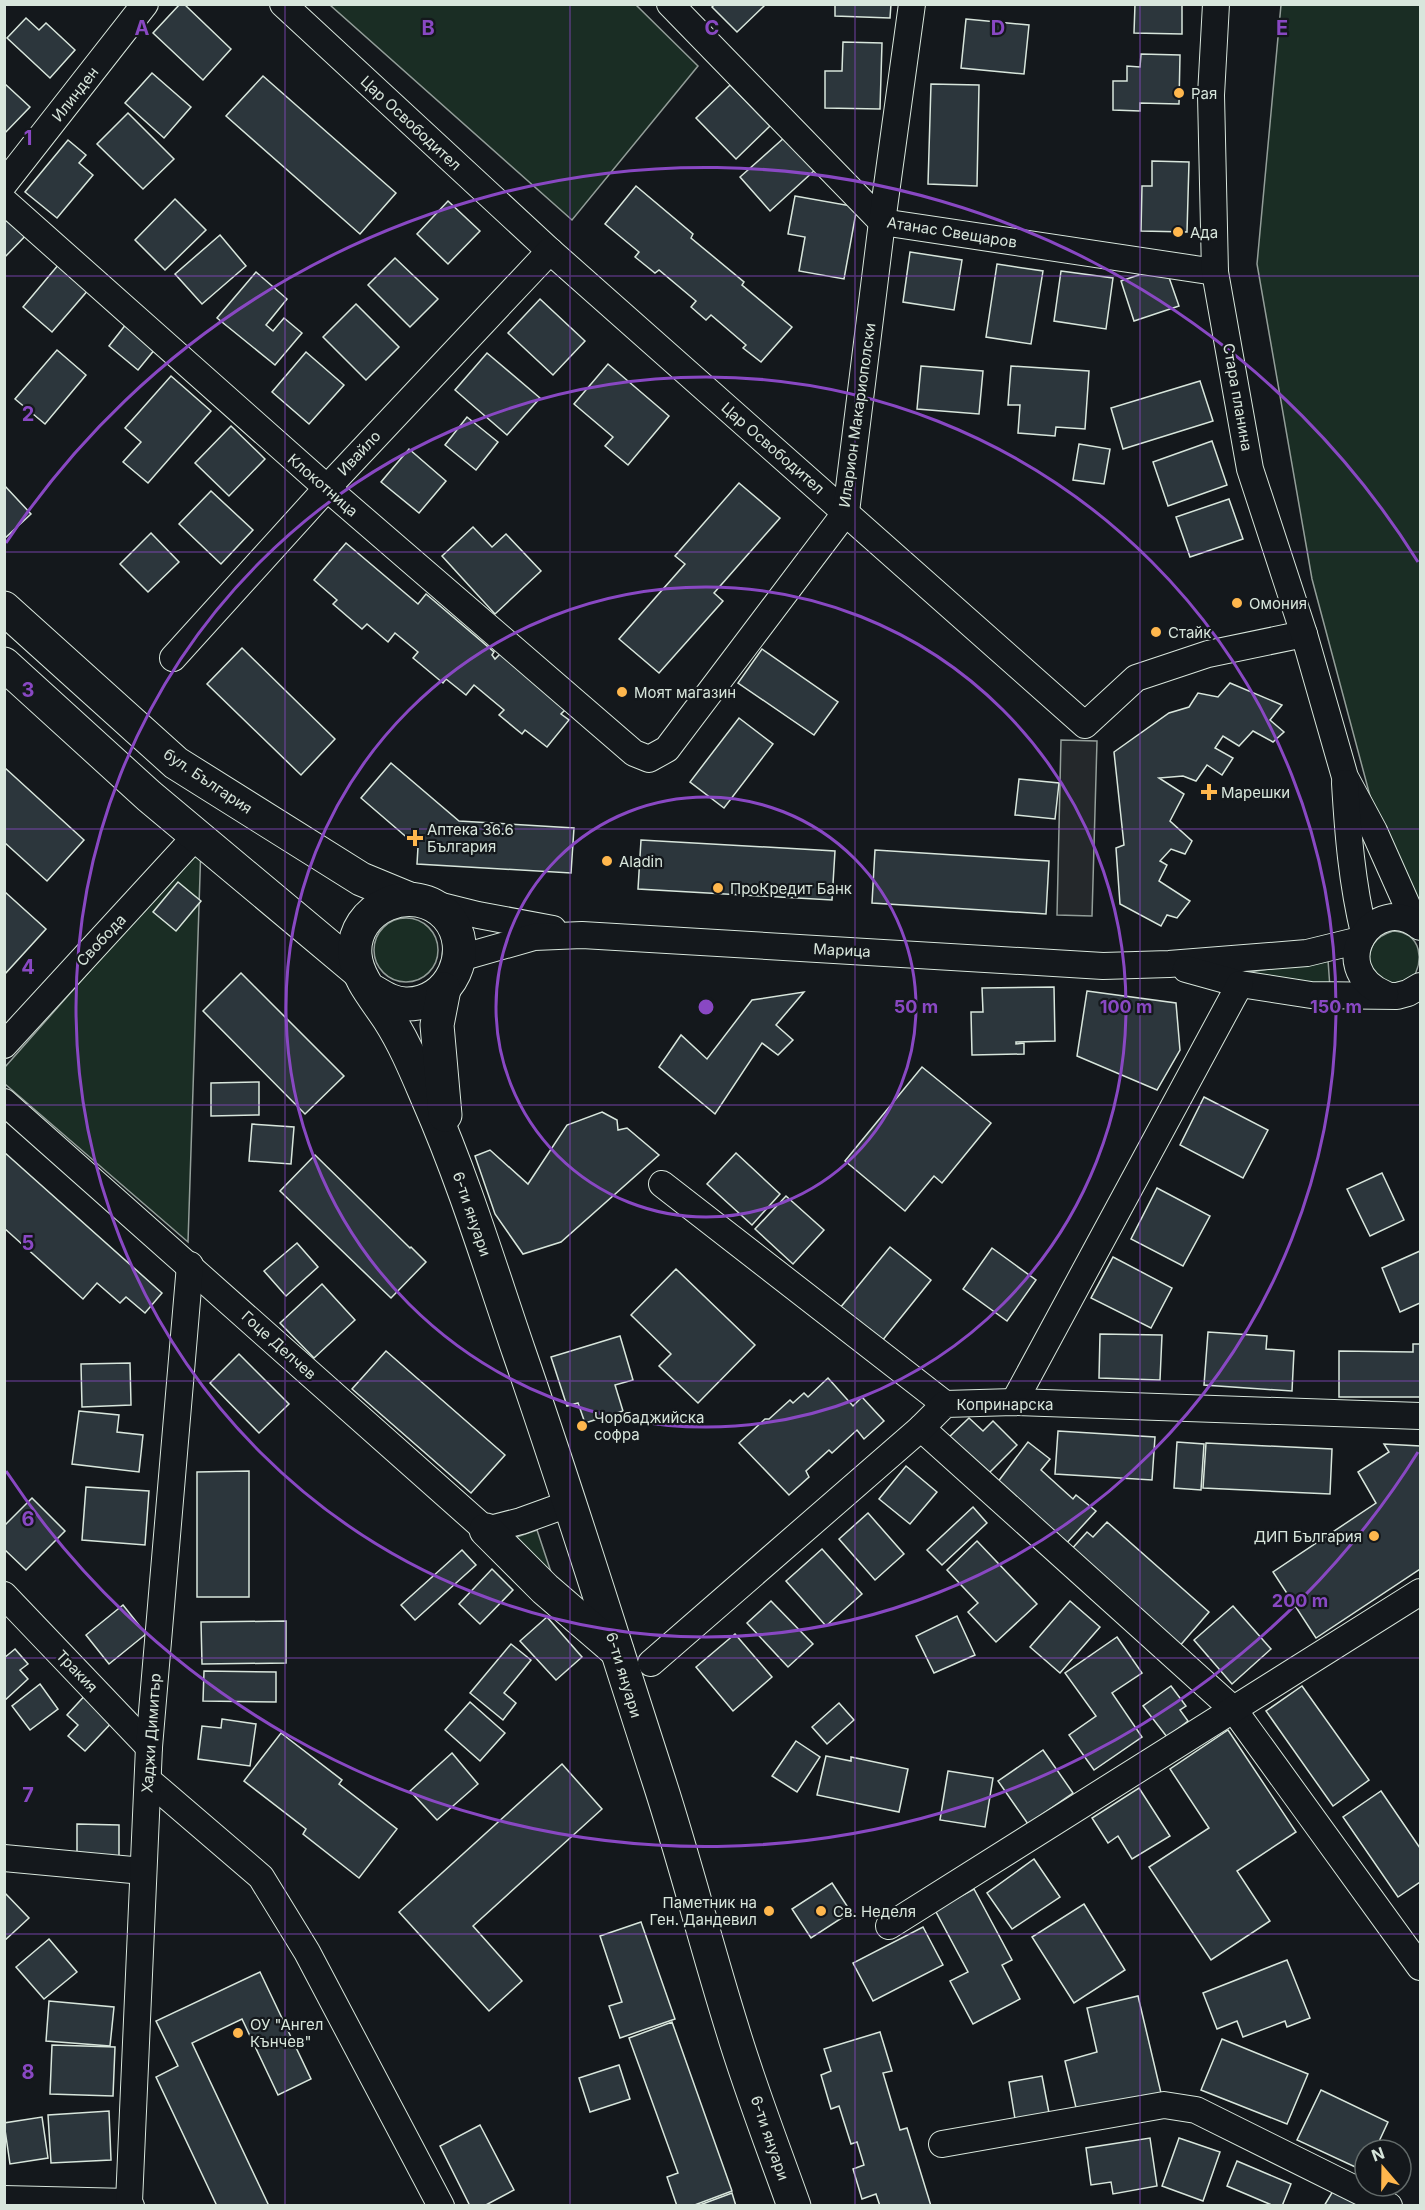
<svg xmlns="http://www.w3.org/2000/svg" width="1425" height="2210" viewBox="0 0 1425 2210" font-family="Inter,sans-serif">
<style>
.green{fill:#1a2d24;stroke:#939e99;stroke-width:1.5}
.parking{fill:#24282b;stroke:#939e99;stroke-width:1.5}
.building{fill:#2c363c;stroke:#d8e6dc;stroke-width:1.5}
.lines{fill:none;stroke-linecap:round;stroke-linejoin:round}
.minor-casing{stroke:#d8e6dc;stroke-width:28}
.secondary-casing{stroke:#d8e6dc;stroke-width:35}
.minor{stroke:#14181c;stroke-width:26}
.secondary{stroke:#14181c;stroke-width:33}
.grid{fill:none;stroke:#8948c3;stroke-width:1.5;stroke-opacity:0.55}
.ring{fill:none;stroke:#8948c3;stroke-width:3}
.poi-dot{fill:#ffb74d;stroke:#14181c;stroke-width:2}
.labels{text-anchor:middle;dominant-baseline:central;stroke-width:4.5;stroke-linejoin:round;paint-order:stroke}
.poi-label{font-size:15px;fill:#d8e6dc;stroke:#14181c;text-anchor:start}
.street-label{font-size:15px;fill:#d8e6dc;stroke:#14181c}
.grid-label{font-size:20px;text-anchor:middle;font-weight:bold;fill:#8948c3;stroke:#14181c;stroke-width:4.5;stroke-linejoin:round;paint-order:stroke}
.centre{fill:#8948c3;stroke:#14181c;stroke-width:3}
.ring-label{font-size:18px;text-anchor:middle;font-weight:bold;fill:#8948c3;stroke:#14181c;stroke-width:4.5;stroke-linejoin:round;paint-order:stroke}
</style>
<rect width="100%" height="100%" fill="#14181c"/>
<!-- green -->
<g class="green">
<polygon points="330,5 636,5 698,66 572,220"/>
<polygon points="1281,5 1420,5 1420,915 1385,852 1312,579 1257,264"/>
<polygon points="201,845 188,1242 5,1084 5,1067"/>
<circle cx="406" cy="950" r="32"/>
<path d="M1393,931C1422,933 1425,961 1411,981L1385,984L1368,964C1370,946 1374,937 1393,931Z"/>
<polygon points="1328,960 1330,988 1243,973"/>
<polygon points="537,1530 556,1587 505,1541"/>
</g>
<!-- parking -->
<polygon class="parking" points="1061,740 1097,741 1092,916 1057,915"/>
<!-- building -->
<g class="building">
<polygon points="180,4 184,4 231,49 203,80 153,33"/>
<polygon points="715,4 766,4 737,32 712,7"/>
<polygon points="835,4 891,4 890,18 835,16"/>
<polygon points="1135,4 1182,4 1182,34 1134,33"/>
<polygon points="26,18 39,30 46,23 75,50 50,78 7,38"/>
<polygon points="966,19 1029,25 1024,74 961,68"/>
<polygon points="843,42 882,43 880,109 825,108 825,71 842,71"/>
<polygon points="1141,54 1180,55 1179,104 1140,103 1140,111 1113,110 1113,81 1127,81 1127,66 1140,67"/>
<polygon points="152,73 191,107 164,138 125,103"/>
<polygon points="263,76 396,193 360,234 226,116"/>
<polygon points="4,83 30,107 4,134"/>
<polygon points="931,84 979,85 977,186 928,184"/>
<polygon points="730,85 770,126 736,159 696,118"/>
<polygon points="128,113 174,159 143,189 97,144"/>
<polygon points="785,137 815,170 770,211 740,177"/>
<polygon points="68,140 86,155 79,163 93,175 57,218 25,192"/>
<polygon points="1152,161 1189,162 1187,232 1141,231 1142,186 1152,186"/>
<polygon points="636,186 693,234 691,238 744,282 742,285 792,327 761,362 743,348 746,345 711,315 706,320 691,307 696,301 659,270 655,273 635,257 639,252 605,224"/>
<polygon points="795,196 857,207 844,279 799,271 805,237 788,234"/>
<polygon points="175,199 206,230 165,270 135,240"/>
<polygon points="448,201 480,231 448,264 417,234"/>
<polygon points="4,205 31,230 4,258"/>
<polygon points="220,235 246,266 202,304 175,274"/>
<polygon points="910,252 962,260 954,310 903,302"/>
<polygon points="395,258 438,299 410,327 368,285"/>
<polygon points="59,264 89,289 52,332 23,307"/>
<polygon points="997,264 1043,271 1031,344 986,337"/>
<polygon points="1165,266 1179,306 1134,321 1121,281"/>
<polygon points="1061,271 1113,278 1106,329 1054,321"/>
<polygon points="256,272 287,299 266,325 273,331 284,318 302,333 275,365 217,318"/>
<polygon points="540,299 585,341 553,375 508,333"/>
<polygon points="356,304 399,347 366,380 323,337"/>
<polygon points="130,319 160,343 138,370 109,346"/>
<polygon points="57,350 86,375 45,424 15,399"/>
<polygon points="306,352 344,385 309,424 272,392"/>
<polygon points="487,353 540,398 507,435 455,390"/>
<polygon points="608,364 669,416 628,465 605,446 613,437 574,404"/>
<polygon points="921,366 983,371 979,414 917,409"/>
<polygon points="1011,366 1089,371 1085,429 1056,427 1055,436 1018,433 1020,405 1008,405"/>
<polygon points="171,376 211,411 148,483 123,462 141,442 125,428"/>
<polygon points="1200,381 1213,421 1123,449 1111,408"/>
<polygon points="467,417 498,442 476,470 445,445"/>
<polygon points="231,426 265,459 229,496 195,463"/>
<polygon points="1212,441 1227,485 1168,506 1153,462"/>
<polygon points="1079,444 1110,449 1104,484 1073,480"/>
<polygon points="409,449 446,481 419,513 381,482"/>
<polygon points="739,483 780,518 714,593 723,601 659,673 619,639 685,564 675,556"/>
<polygon points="4,485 31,514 4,539"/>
<polygon points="211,491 253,530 221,564 179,524"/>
<polygon points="1229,499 1243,539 1190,557 1176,517"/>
<polygon points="473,527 492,547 506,534 541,571 495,614 442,556"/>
<polygon points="151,533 179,562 148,592 120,564"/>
<polygon points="346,543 418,604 426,594 494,652 492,655 495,659 503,651 566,709 561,714 569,720 547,747 525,730 522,734 499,715 504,710 474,685 466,695 446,679 443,683 413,658 418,652 395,633 388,642 367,624 362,629 333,604 337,600 314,580"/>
<polygon points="242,648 335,739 301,775 207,684"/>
<polygon points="762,649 838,702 814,735 738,683"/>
<polygon points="1230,683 1282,705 1270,720 1284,732 1273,742 1253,731 1239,746 1223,736 1215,748 1233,758 1222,775 1207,765 1196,781 1183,776 1159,778 1184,794 1170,821 1192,841 1185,854 1171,849 1160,861 1167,865 1159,881 1190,901 1177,918 1167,915 1161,926 1120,904 1116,848 1124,845 1114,752 1169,713 1189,707 1198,693 1218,697"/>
<polygon points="739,718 773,744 724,808 690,782"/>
<polygon points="391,763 459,821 574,828 571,873 417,864 418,847 361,798"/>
<polygon points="4,767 84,840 47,881 4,842"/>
<polygon points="1019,779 1059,783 1055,819 1015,815"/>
<polygon points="641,840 835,851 832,900 638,889"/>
<polygon points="875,850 1049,861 1046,914 872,903"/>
<polygon points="178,882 201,901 176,931 153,912"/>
<polygon points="5,892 46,929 4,975 4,892"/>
<polygon points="241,973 344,1076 305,1114 203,1011"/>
<polygon points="1054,987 1055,1041 1016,1042 1016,1044 1024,1043 1024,1054 972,1055 971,1012 983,1012 982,988"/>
<polygon points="1087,991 1176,1003 1180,1050 1157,1090 1077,1056"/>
<polygon points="804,992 776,1025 793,1040 778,1055 762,1043 715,1114 659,1067 681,1035 707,1059 752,1000"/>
<polygon points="922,1067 991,1123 942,1183 934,1176 905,1211 845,1161"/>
<polygon points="259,1082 259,1115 211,1116 211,1083"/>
<polygon points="1204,1097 1268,1130 1243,1178 1180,1145"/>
<polygon points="602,1112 617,1120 618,1130 627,1128 659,1155 561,1242 523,1254 495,1214 475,1156 490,1150 528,1184 567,1125"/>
<polygon points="252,1124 294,1127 291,1164 249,1161"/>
<polygon points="4,1152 162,1293 145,1313 126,1297 120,1303 97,1283 83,1299 4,1228"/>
<polygon points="736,1153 780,1194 752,1225 707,1184"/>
<polygon points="315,1155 410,1248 411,1247 426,1262 391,1298 280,1191"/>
<polygon points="1382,1173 1404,1220 1370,1236 1347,1189"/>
<polygon points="1157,1188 1210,1216 1183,1266 1131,1239"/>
<polygon points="786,1196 824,1230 793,1264 755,1229"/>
<polygon points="297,1243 318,1267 286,1296 264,1271"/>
<polygon points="890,1247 931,1280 882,1341 840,1308"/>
<polygon points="992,1248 1036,1280 1007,1321 963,1289"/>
<polygon points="1420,1251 1420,1303 1400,1312 1382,1268"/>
<polygon points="1113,1257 1172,1288 1151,1328 1091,1298"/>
<polygon points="676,1269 755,1345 698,1403 659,1366 671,1354 631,1315"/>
<polygon points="322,1284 355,1320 314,1358 280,1323"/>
<polygon points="1208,1332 1267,1336 1266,1349 1294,1351 1292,1391 1204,1385"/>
<polygon points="1100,1334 1162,1335 1160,1380 1099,1378"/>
<polygon points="620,1336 633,1380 615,1385 623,1411 585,1423 578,1403 567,1406 551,1357"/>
<polygon points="1413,1344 1420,1344 1420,1397 1339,1397 1339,1351 1413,1352"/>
<polygon points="386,1351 505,1455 471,1493 352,1389"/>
<polygon points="239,1354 289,1404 259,1433 210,1383"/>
<polygon points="130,1363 131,1405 82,1407 81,1364"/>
<polygon points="828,1378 853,1406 862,1397 884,1421 864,1439 857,1430 832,1453 829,1450 806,1471 809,1477 789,1495 739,1443 765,1419 769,1419 790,1400 793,1403 804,1393 808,1397"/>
<polygon points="79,1411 119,1415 117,1432 143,1435 139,1472 72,1464"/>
<polygon points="969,1418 983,1431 993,1421 1017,1445 984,1478 946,1440"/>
<polygon points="1058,1431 1155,1437 1152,1480 1055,1474"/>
<polygon points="1028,1442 1050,1459 1041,1470 1073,1499 1076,1495 1096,1511 1064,1546 997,1483"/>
<polygon points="1177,1442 1204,1444 1201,1490 1174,1488"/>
<polygon points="1206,1443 1332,1449 1330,1494 1203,1488"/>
<polygon points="1384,1444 1420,1446 1420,1569 1316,1638 1273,1572 1376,1503 1358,1472 1389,1452"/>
<polygon points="906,1466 937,1492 910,1524 879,1499"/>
<polygon points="249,1471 249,1597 197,1597 197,1472"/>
<polygon points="86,1487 149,1491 145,1545 82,1540"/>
<polygon points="32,1498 65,1531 26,1570 4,1549 4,1526"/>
<polygon points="973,1507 987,1523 942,1565 927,1550"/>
<polygon points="868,1513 904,1554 875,1580 839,1539"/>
<polygon points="1107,1522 1209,1612 1178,1648 1069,1552 1087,1532 1093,1537"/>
<polygon points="977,1541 1037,1604 996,1642 968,1612 978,1603 947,1570"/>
<polygon points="822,1549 862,1594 826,1626 786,1581"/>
<polygon points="462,1550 476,1565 415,1620 401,1605"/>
<polygon points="492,1569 513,1590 480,1624 459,1604"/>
<polygon points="771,1601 813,1644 788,1667 747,1623"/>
<polygon points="1070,1601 1100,1627 1060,1673 1030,1647"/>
<polygon points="123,1605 146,1634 109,1664 86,1635"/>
<polygon points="1233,1606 1271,1649 1232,1684 1194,1640"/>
<polygon points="957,1616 975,1655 934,1673 916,1636"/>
<polygon points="547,1617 582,1657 556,1680 520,1641"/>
<polygon points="286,1621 286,1663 202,1664 201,1622"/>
<polygon points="735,1634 772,1677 733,1711 696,1667"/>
<polygon points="1117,1637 1142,1673 1112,1693 1142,1737 1094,1770 1069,1735 1096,1716 1065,1673"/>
<polygon points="511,1644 531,1660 504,1693 516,1703 503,1720 470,1693"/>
<polygon points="15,1649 28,1664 20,1670 28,1679 4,1701 4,1658"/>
<polygon points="204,1671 276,1672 276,1702 203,1701"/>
<polygon points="40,1684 58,1709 30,1730 12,1706"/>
<polygon points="1171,1686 1186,1706 1180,1710 1188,1721 1167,1737 1143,1706"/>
<polygon points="1302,1686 1369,1780 1333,1806 1266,1711"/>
<polygon points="89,1691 117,1717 85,1751 68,1736 78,1725 67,1715"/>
<polygon points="470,1702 505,1733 480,1761 445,1730"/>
<polygon points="839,1703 854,1720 827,1744 812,1727"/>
<polygon points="222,1719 256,1724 250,1766 198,1759 202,1726 221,1728"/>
<polygon points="1228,1730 1296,1832 1237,1871 1270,1921 1211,1960 1149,1867 1209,1828 1170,1769"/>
<polygon points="281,1733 342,1780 339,1784 397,1829 359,1878 303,1834 306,1829 244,1781"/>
<polygon points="796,1741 820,1757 797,1792 772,1776"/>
<polygon points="1043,1750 1073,1793 1028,1824 998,1781"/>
<polygon points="452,1753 478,1784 437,1820 410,1791"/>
<polygon points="826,1756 851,1761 851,1757 908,1769 899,1812 817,1795"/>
<polygon points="562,1764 602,1809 473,1926 522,1981 489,2011 399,1912"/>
<polygon points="948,1771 993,1778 985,1827 940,1820"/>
<polygon points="1139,1788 1170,1836 1132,1859 1118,1836 1108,1843 1092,1818"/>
<polygon points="1381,1791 1420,1848 1420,1882 1398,1897 1343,1817"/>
<polygon points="77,1824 119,1825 119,1859 77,1859"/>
<polygon points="1034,1859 1060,1897 1012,1929 987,1893"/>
<polygon points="832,1883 851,1912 811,1938 792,1909"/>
<polygon points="974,1889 1012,1960 1002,1965 1020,1999 973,2024 950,1981 968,1972 935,1910"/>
<polygon points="4,1892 29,1918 4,1941"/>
<polygon points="1084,1904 1125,1970 1074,2003 1032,1937"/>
<polygon points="641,1922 675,2019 620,2038 609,2006 622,2002 600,1936"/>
<polygon points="923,1927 943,1965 873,2001 853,1963"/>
<polygon points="49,1939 77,1972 44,1999 16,1967"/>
<polygon points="1287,1960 1310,2018 1287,2027 1285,2021 1243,2037 1237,2021 1217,2029 1203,1993"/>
<polygon points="260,1972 311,2079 278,2095 242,2019 192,2043 269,2206 217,2206 156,2077 178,2066 156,2021"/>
<polygon points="1138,1996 1161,2093 1078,2116 1065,2061 1097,2052 1087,2008"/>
<polygon points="49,2001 114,2007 110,2046 46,2041"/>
<polygon points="672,2022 732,2191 692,2206 677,2206 667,2177 678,2173 629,2038"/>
<polygon points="880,2032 892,2071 883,2073 900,2130 907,2128 931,2206 880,2206 876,2194 862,2199 853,2169 864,2165 857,2142 851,2144 839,2106 831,2109 821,2075 831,2071 824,2049"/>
<polygon points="1222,2039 1308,2074 1287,2124 1201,2090"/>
<polygon points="52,2045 115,2047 113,2096 50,2094"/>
<polygon points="619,2065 630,2099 590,2112 579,2078"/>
<polygon points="1042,2076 1049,2113 1015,2119 1009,2082"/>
<polygon points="1321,2090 1388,2122 1375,2150 1365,2150 1364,2171 1297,2140"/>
<polygon points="109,2111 111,2160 51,2163 48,2115"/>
<polygon points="42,2117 48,2158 10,2164 4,2123"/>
<polygon points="480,2125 514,2190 484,2206 470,2206 440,2146"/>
<polygon points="1150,2138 1157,2186 1113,2194 1111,2182 1091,2185 1086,2148"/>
<polygon points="1179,2138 1220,2152 1203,2201 1162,2186"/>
<polygon points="1237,2161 1291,2184 1282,2206 1274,2206 1227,2186"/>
<polygon points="1336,2186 1368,2206 1324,2206"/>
<polygon points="732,2193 736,2206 697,2206"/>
</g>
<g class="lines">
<!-- minor casing -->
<g class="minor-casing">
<g id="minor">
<polyline points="283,4 550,251 1085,725 1136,678 1208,654 1304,634"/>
<polyline points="670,4 882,222 1215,272"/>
<polyline points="1216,4 1211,95 1215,272 1250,469 1304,634 1345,777 1374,831 1415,923"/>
<polyline points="4,184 145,4"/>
<polyline points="4,201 327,488 634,753 649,759 667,749 846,512 882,222 912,4"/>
<polyline points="173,658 327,488 550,251"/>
<path d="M1345,783C1348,834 1352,883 1364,933"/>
<polyline points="430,903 478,915 553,929"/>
<polyline points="460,958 534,937 582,935 1103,966 1169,964 1307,953 1360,940"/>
<polyline points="1186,969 1240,984 1311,995 1397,996 1408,993 1420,986"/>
<path d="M1385,994C1323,967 1375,890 1420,927"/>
<polyline points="4,1045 197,835"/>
<polyline points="4,1102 486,1530 521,1521 571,1503"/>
<polyline points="662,1184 945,1404"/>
<polyline points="1014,1402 1240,984"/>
<polyline points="921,1428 1234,1710 1420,1967"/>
<polyline points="4,1595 149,1747"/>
<polyline points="651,1663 921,1428 945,1404 1014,1402 1420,1416"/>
<polyline points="148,1780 261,1877 307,1952 441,2206"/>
<polyline points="4,1858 143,1871"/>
<polyline points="889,1926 1420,1592"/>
<polyline points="942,2144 1164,2105 1196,2110 1389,2206"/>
<polyline points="4,2199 129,2202"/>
<polyline points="131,2206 129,2202 149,1747 190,1265"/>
</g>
</g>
<!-- secondary casing -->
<g class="secondary-casing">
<g id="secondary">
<polyline points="4,608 176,763 361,879 407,898"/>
<polyline points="4,664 149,796 357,970"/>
<path d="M369,989C381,996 392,1004 406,1004C451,1005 476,949 447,916C414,880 351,907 355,955C357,978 376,999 389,1019C405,1044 416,1071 428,1099C464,1181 490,1267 519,1352C568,1493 612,1636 658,1778C685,1861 706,1945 732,2028C750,2088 773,2147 794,2206"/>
<polyline points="444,989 437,1025 445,1115"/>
<polyline points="486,1530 545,1589 617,1651"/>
</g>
</g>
<!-- minor -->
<use href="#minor" class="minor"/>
<!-- secondary -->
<use href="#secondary" class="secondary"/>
</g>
<!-- grid -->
<path class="grid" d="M285,4V2206M570,4V2206M855,4V2206M1140,4V2206M4,276H1420M4,552H1420M4,829H1420M4,1105H1420M4,1381H1420M4,1658H1420M4,1934H1420"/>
<!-- distance rings -->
<g class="ring">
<circle cx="706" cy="1007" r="210"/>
<circle cx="706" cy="1007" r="420"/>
<circle cx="706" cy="1007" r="630"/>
<path d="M1418 1452A840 840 0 0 1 6 1471M6 543A840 840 0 0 1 1418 562"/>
</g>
<!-- markers -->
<g class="poi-dot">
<circle cx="1179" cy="93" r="6"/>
<circle cx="1178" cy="232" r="6"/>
<circle cx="1237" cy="603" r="6"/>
<circle cx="1156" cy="632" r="6"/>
<circle cx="622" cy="692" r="6"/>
<path d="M1206 783h6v6h6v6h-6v6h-6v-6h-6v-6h6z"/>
<path d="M412 829h6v6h6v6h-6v6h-6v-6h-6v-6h6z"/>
<circle cx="607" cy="861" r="6"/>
<circle cx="718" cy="888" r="6"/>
<circle cx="582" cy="1426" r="6"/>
<circle cx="1374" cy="1536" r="6"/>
<circle cx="769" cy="1911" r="6"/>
<circle cx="821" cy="1911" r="6"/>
<circle cx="238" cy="2033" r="6"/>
</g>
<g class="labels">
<!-- poi labels -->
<g class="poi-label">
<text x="1191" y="93">Рая</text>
<text x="1190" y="232">Ада</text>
<text x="1249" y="603">Омония</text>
<text x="1168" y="632">Стайк</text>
<text x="634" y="692">Моят магазин</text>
<text x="1221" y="792">Марешки</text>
<text x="427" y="829">Аптека 36.6<tspan x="427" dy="17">България</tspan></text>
<text x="619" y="861">Aladin</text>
<text x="730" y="888">ПроКредит Банк</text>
<text x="594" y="1417">Чорбаджийска<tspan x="594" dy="17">софра</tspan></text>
<text x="1362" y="1536" text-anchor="end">ДИП България</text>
<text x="757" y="1902" text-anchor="end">Паметник на<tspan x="757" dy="17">Ген. Дандевил</tspan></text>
<text x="833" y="1911">Св. Неделя</text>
<text x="250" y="2024">ОУ "Ангел<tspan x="250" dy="17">Кънчев"</tspan></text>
</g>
<!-- street labels -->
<g class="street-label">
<text transform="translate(75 94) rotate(-52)">Илинден</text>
<text transform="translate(411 123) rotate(43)">Цар Освободител</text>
<text transform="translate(952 232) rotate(9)">Атанас Свещаров</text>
<text transform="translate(1238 397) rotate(80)">Стара планина</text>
<text transform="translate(857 415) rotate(-82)">Иларион Макариополски</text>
<text transform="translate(773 448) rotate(41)">Цар Освободител</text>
<text transform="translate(359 453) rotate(-47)">Ивайло</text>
<text transform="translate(323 485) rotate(41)">Клокотница</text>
<text transform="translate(208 781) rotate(34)">бул. България</text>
<text transform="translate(101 940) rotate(-47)">Свобода</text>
<text transform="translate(842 950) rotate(3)">Марица</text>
<text transform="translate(472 1214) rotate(71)">6-ти януари</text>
<text transform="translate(279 1345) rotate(42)">Гоце Делчев</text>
<text x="1005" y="1404">Копринарска</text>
<text transform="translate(77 1671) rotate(46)">Тракия</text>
<text transform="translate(624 1675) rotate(73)">6-ти януари</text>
<text transform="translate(151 1733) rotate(-86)">Хаджи Димитър</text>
<text transform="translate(770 2138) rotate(71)">6-ти януари</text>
</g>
</g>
<g class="grid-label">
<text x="142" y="35">A</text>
<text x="428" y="35">B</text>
<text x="712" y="35">C</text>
<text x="998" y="35">D</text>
<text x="1282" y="35">E</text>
<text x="28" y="145">1</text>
<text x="28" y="421">2</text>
<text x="28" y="697">3</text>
<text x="28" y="974">4</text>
<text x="28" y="1250">5</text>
<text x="28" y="1526">6</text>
<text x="28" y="1802">7</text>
<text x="28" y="2079">8</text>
</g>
<circle cx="706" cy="1007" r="9" class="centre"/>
<g class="ring-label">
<text x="916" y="1013">50 m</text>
<text x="1126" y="1013">100 m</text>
<text x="1336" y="1013">150 m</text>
<text x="1300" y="1607">200 m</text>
</g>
<!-- border -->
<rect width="1425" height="2210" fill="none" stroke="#d8e6dc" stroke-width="12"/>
<!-- north arrow -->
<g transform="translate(1383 2168) rotate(340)"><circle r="28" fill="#14181c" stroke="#626a69" stroke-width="1.5"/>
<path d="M0-4.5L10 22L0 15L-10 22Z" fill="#ffb74d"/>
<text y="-9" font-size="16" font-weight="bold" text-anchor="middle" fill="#d8e6dc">N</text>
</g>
</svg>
